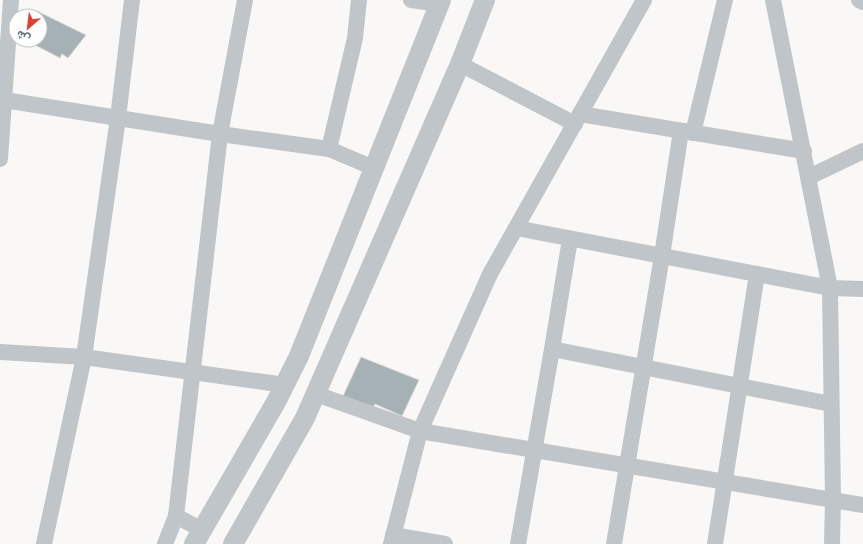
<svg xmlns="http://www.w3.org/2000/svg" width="863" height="544" viewBox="0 0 863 544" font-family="Rubik,'Noto Naskh Arabic',sans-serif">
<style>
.building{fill:#a6b1b5;stroke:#dadad8}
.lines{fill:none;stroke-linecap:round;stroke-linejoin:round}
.minor{stroke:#bfc5c8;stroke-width:16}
.tertiary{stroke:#bfc5c8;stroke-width:20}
</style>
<rect width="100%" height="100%" fill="#f9f8f6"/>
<!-- building -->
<g class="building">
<polygon points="37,11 86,35 68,58 62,54 60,58 31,43 32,40 40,40 40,16 35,16"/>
<polygon points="361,357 419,380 402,416 375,404 372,409 343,396"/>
</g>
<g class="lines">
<!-- minor -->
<g class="minor">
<polyline points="411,0 439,4"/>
<polyline points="773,0 830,288 833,500 832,544"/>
<polyline points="859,0 863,2"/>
<polyline points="460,64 575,124"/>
<polyline points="4,100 220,134 329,149 374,168"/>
<polyline points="580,114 804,151"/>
<polyline points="693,133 725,0"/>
<polyline points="329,149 355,38 359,0"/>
<polyline points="0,159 11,0"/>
<polyline points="809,177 863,151"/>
<polyline points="516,228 830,288 863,289"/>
<polyline points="552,349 831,404"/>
<polyline points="0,352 84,357 285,385"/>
<polyline points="316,394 420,431 863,505"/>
<polyline points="176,516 202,530"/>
<polyline points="393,535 445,544"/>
<polyline points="44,544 84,357 118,118 132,0"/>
<polyline points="165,544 176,516 220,134 245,0"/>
<polyline points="391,544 420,431 490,274 644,0"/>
<polyline points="518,544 552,349 570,239"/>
<polyline points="614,544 662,256 681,131"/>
<polyline points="715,544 757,274"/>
</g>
<!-- tertiary -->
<g class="tertiary">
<polyline points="194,544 276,402 299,356 441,0"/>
<polyline points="233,544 305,418 460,64 485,0"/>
</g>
</g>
<!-- north arrow -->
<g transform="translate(28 28) rotate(208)"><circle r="19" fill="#ffffff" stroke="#c1c9cc"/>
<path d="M0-3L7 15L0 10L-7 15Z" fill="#df402f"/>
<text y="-6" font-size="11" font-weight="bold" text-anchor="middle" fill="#647880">ش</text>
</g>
</svg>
